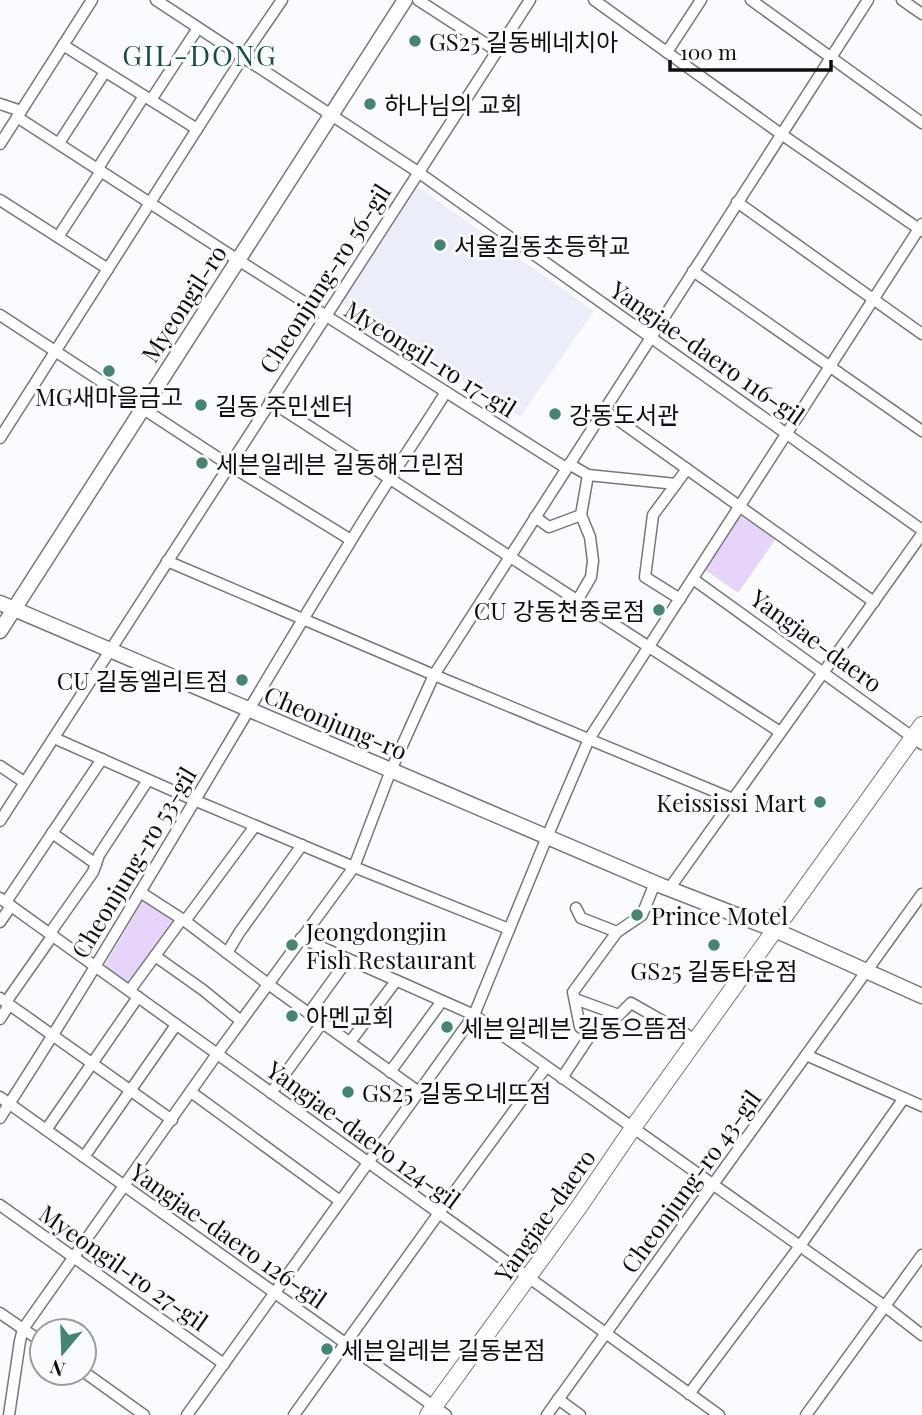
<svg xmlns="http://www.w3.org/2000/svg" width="922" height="1415" viewBox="0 0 922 1415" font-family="'Playfair Display','Noto Sans KR',serif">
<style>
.built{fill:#ebeef8}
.green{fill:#e7d4fa}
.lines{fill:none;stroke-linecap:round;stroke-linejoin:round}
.street-casing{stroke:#75777c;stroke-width:13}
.secondary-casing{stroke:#75777c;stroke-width:17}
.primary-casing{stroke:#75777c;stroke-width:18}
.street{stroke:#fff;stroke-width:10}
.secondary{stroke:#fff;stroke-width:14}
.primary{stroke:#fff;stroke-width:16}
.poi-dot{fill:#448574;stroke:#f9fbfe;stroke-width:2.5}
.labels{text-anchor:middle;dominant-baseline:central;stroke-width:6;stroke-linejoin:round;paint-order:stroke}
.poi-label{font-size:24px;fill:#0f0f11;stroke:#f9fbfe;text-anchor:start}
.street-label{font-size:24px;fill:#0f0f11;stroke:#f9fbfe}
.quarter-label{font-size:28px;letter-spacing:2px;fill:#174c40;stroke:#f9fbfe}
</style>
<rect width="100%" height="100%" fill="#f9fbfe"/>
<!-- built -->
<polygon class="built" points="418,187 594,311 520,417 342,303"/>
<!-- green -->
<g class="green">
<polygon points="740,512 777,537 738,593 704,569"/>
<polygon points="143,900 176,922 129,985 105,965"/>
</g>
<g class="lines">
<!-- street casing -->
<g class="street-casing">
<g id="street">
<polyline points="156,0 418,172 922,530"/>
<polyline points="418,0 497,51"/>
<polyline points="594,0 781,134 922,231"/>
<polyline points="751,0 922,123"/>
<polyline points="902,0 922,14"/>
<polyline points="63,45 197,129"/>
<polyline points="667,52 701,0"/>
<polyline points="151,100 198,28"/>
<polyline points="0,104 21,111"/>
<polyline points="17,117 238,260 566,468"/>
<polyline points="59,143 105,72"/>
<polyline points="0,144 92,0"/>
<polyline points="98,168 144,96"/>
<polyline points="0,200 108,269"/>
<polyline points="737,202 922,334"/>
<polyline points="58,237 101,171"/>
<polyline points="693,271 922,431"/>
<polyline points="0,315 229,465 351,540"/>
<polyline points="270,401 780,732"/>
<polyline points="604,410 874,602"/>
<polyline points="0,438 243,57 282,0"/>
<polyline points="569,464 588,475 676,484"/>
<polyline points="535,517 549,527 581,515"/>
<polyline points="167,561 434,675 733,799"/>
<polyline points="693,579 922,744"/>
<polyline points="680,599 645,577 653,515 687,469"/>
<polyline points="577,601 591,577 593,561 590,537 581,515 588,475"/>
<polyline points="54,738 194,800 354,867 509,929"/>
<polyline points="0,766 24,782"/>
<polyline points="0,821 530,0"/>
<polyline points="52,833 96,864"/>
<polyline points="669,889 922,534"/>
<polyline points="140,892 185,921 268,984 419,1092"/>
<polyline points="0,898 528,1277 719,1415"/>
<polyline points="6,902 102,759"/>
<polyline points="576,908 581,918 617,932"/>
<polyline points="185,921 255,826"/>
<polyline points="0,922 11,906"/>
<polyline points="50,933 93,872 99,855 148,780"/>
<polyline points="301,938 474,1015 886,1307 922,1335"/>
<polyline points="227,953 239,933 302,845"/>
<polyline points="155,956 203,990 241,1021"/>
<polyline points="130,990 182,919"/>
<polyline points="0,998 172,1120"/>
<polyline points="575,999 619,1015 631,1003 696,1040"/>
<polyline points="6,1002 53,935"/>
<polyline points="309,1013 348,959"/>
<polyline points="0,1019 9,1005"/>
<polyline points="350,1042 396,981"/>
<polyline points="806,1055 922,1106"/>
<polyline points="390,1072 442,1001"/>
<polyline points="562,1078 591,1034 580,1027 573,992 617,932 642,915 655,883"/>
<polyline points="191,1092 340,1201"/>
<polyline points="271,1093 322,1023"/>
<polyline points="0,1097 446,1415"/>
<path d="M0,1118C122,930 231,735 349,544C380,492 414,443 446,392"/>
<polyline points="46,1130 138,997"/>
<polyline points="84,1157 176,1025"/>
<polyline points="0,1205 224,1364"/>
<polyline points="0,1313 42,1342"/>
<polyline points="84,1372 144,1415"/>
<polyline points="689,1394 800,1246 904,1098"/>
<polyline points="558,1399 580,1415"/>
<polyline points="9,1415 20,1341 23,1329 217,1054 354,867 391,770 434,675 868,0"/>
<polyline points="187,1415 474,1015 547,837 589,739 922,224"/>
<polyline points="294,1415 439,1213 546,1067"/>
<polyline points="547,1415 922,894"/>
<polyline points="806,1415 922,1255"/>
</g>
</g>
<!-- secondary casing -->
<g class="secondary-casing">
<g id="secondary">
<polyline points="0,603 662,886 775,930 922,996"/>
<polyline points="0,631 405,0"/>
</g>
</g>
<!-- primary casing -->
<g class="primary-casing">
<polyline id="primary" points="428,1415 579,1207 637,1122 922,725"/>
</g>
<!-- street -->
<use href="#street" class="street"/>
<!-- secondary -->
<use href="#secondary" class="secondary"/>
<!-- primary -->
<use href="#primary" class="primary"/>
</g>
<!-- markers -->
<g class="poi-dot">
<circle cx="415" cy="41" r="7"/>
<circle cx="370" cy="104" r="7"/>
<circle cx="440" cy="245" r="7"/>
<circle cx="109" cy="371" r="7"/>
<circle cx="201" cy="405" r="7"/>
<circle cx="555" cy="414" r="7"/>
<circle cx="202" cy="463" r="7"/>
<circle cx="659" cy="610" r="7"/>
<circle cx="242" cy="680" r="7"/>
<circle cx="820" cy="802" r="7"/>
<circle cx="637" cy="915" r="7"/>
<circle cx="292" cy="945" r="7"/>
<circle cx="714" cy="945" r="7"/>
<circle cx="292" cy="1016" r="7"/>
<circle cx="447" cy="1027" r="7"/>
<circle cx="348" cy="1092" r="7"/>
<circle cx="327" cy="1349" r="7"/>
</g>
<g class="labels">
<!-- poi labels -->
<g class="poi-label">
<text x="429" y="41">GS25 길동베네치아</text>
<text x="384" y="104">하나님의 교회</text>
<text x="454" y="245">서울길동초등학교</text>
<text x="109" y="396" text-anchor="middle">MG새마을금고</text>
<text x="215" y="405">길동 주민센터</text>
<text x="569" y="414">강동도서관</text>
<text x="216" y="463">세븐일레븐 길동해그린점</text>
<text x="645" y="610" text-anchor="end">CU 강동천중로점</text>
<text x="228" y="680" text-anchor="end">CU 길동엘리트점</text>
<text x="806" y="802" text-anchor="end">Keississi Mart</text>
<text x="651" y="915">Prince Motel</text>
<text x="306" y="931">Jeongdongjin<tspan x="306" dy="28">Fish Restaurant</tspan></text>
<text x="714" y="970" text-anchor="middle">GS25 길동타운점</text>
<text x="306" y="1016">아멘교회</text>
<text x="461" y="1027">세븐일레븐 길동으뜸점</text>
<text x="362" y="1092">GS25 길동오네뜨점</text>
<text x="341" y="1349">세븐일레븐 길동본점</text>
</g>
<!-- street labels -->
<g class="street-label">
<text transform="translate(324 278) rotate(-57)">Cheonjung-ro 56-gil</text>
<text transform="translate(183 303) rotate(-57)">Myeongil-ro</text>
<text transform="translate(708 352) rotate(35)">Yangjae-daero 116-gil</text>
<text transform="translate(431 358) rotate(32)">Myeongil-ro 17-gil</text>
<text transform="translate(817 640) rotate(36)">Yangjae-daero</text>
<text transform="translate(336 722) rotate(23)">Cheonjung-ro</text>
<text transform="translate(133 862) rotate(-59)">Cheonjung-ro 53-gil</text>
<text transform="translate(364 1134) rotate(36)">Yangjae-daero 124-gil</text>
<text transform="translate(690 1181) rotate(-54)">Cheonjung-ro 43-gil</text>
<text transform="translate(544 1215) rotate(-55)">Yangjae-daero</text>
<text transform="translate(229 1235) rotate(35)">Yangjae-daero 126-gil</text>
<text transform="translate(124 1267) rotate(35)">Myeongil-ro 27-gil</text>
</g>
<!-- quarter labels -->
<g class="quarter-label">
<text x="200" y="54">GIL-DONG</text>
</g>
</g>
<!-- north arrow -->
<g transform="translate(63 1352) rotate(199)"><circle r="33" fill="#f9fbfe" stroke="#9b9d9f" stroke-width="2"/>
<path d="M0-5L12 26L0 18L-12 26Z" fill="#448574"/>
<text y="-10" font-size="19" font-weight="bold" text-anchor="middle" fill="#0f0f11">N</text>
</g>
<!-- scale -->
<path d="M670 60v10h161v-10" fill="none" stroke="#0f0f11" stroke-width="3.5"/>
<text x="680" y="60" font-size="21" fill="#0f0f11" stroke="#f9fbfe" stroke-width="5" paint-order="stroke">100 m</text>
</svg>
